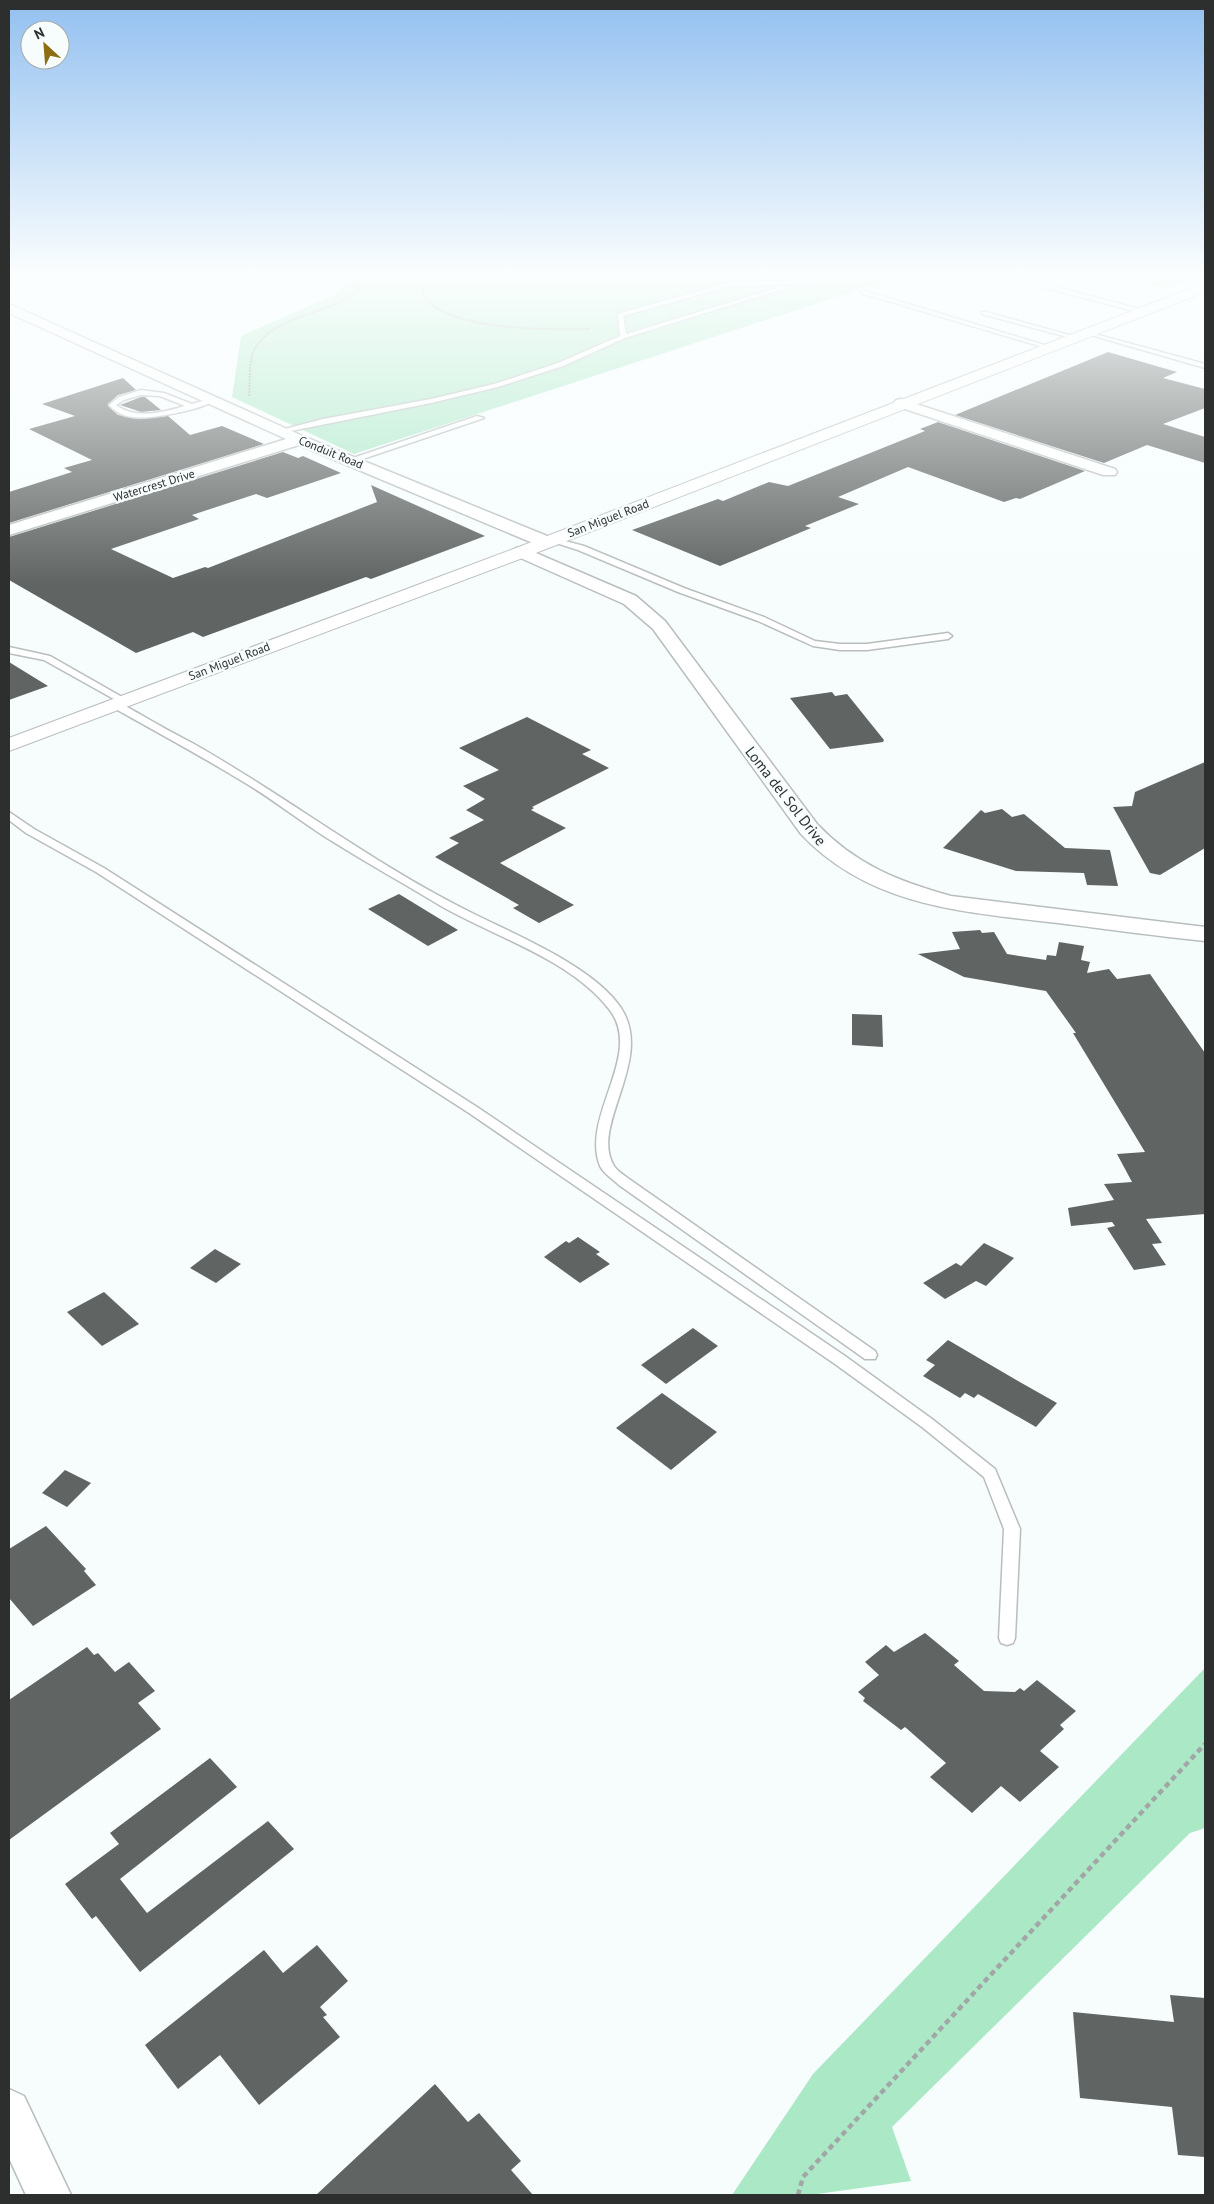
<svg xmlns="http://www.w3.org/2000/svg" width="1214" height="2204" viewBox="0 0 1214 2204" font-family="'PT Sans',sans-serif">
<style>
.green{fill:#abe8c6}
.building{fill:#606463}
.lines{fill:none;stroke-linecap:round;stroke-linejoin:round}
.service-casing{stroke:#b8bdbe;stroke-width:3}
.minor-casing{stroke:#b8bdbe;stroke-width:3}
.tertiary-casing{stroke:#b8bdbe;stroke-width:2}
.path-far1{stroke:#a2a6a6;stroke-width:2;stroke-dasharray:2 1;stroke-linecap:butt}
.path{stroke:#a2a6a6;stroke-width:4.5;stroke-dasharray:5.5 4;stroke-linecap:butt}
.service{fill:#fff;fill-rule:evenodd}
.minor{fill:#fff;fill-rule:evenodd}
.tertiary{fill:#fff;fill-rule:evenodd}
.labels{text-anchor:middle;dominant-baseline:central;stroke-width:5;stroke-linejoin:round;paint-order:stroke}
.far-street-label{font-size:12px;fill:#2d2f2f;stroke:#f7fdfd}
.street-label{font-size:15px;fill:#2d2f2f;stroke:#f7fdfd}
</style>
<rect width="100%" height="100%" fill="#f7fdfd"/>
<!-- green -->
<g class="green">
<polygon points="349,276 901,276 354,454 232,397 241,336 336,294"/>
<polygon points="1117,276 1202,276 1168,288"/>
<polygon points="1205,1668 1205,1828 1190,1833 892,2127 911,2181 810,2195 732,2195 813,2074"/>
</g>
<!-- building -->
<g class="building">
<polygon points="1108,352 1177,372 1163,378 1205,389 1205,408 1163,424 1205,437 1205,463 1147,445 1104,463 955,415"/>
<polygon points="123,378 136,390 118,395 108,404 108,406 118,415 140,419 168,416 190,435 222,426 264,444 9,523 9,492 72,472 64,468 92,460 29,429 75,416 42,404"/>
<polygon points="141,397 145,397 161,410 141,412 120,405"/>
<polygon points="938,422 1085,471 1020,499 1016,498 1004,502 908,467 838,497 859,504 805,526 811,528 720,566 632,530 718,499 723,501 769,482 788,486 925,431 920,429"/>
<polygon points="283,452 298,458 303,456 341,473 267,498 256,494 192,515 199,519 111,549 173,578 205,567 208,568 377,502 371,485 485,536 371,579 366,577 203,637 193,632 136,653 9,580 9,537"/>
<polygon points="9,662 48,686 9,700"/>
<polygon points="832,692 835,696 847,694 884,740 883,742 830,749 790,698"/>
<polygon points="527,717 591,750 582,754 609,768 532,807 534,808 531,810 566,828 500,863 574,905 539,923 513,908 519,905 435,857 459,843 449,838 484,820 466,810 485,799 463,786 499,770 459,748"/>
<polygon points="1205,762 1205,848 1160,875 1150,873 1113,807 1132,806 1135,792"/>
<polygon points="1002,809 1012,817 1024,814 1065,848 1110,850 1118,886 1087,885 1084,873 1016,871 943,848 981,810 985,813"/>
<polygon points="399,894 458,930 428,946 368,909"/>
<polygon points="980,930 982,933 994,932 1007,954 1046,960 1047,955 1056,956 1059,942 1084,946 1081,960 1090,962 1087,973 1109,969 1117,979 1150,974 1205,1053 1205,1214 1146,1219 1162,1243 1152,1244 1166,1265 1134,1270 1107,1228 1115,1226 1112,1222 1071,1226 1068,1208 1114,1200 1104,1184 1132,1182 1117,1154 1145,1152 1073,1033 1076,1033 1046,991 964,977 918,954 960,949 952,932"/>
<polygon points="852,1014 882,1015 883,1047 852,1045"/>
<polygon points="578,1237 600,1252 596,1254 610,1264 580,1283 544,1257 566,1241 569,1243"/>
<polygon points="984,1243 1014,1258 986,1286 976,1281 945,1299 923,1283 956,1263 961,1266"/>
<polygon points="215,1249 241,1264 216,1283 190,1268"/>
<polygon points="104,1292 139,1324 102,1346 67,1312"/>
<polygon points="693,1328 718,1346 666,1384 641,1365"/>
<polygon points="948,1340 1018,1381 1057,1403 1036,1427 978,1394 974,1398 965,1393 960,1398 923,1376 935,1365 926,1360"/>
<polygon points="662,1393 717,1432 671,1470 616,1428"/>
<polygon points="65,1470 91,1483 67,1507 42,1493"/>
<polygon points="46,1526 86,1569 84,1571 96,1585 33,1626 9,1598 9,1549"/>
<polygon points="925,1633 959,1661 954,1665 984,1691 1015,1692 1020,1688 1024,1691 1037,1680 1076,1711 1060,1725 1064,1729 1040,1751 1059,1767 1020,1802 1001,1786 972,1813 930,1777 946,1763 905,1727 901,1730 863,1701 865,1698 858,1692 879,1675 865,1662 886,1645 894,1652"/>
<polygon points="87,1647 94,1655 98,1653 115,1672 129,1662 155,1691 138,1703 161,1729 9,1840 9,1700"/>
<polygon points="210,1758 237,1787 120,1879 147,1913 268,1821 294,1849 140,1972 96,1916 92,1919 65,1884 119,1844 110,1833"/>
<polygon points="317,1945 348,1981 320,2007 327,2015 323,2017 340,2037 259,2105 220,2055 178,2089 145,2045 264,1950 283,1973"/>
<polygon points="1170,1995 1205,1998 1205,2157 1178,2155 1172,2107 1080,2098 1073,2012 1174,2022"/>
<polygon points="435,2084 468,2122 479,2113 521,2161 511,2170 533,2195 316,2195"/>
</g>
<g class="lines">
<!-- service casing -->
<g class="service-casing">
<g id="service">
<polygon points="841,276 849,276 817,283 730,286 623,316 626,334 784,286 789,287 625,338 563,366 498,387 431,403 281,433 277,431 323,419 431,399 494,384 558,363 620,336 618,314 730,282 802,281"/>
<polygon points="1045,284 1143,310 1144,311 1141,313 1043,287"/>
<polygon points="861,291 865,291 1051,347 1046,348 861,293"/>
<polygon points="982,312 986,312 1076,337 1071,338 982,314"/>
<polygon points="1084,331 1205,364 1205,368 1084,333"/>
<path d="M141,390L164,393L192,404L212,398L215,400C201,410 150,420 132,417C123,416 115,412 109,405L119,397ZM141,395L160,396L185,406C164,412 136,420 116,405L124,400Z"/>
<polygon points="477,416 484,418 354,462 347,460"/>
<polygon points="550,537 584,546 684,588 764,617 815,641 840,644 867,644 948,633 952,636 948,639 867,650 840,650 813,646 758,621 678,592 578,550 550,541"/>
<polygon points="9,647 50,656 129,701 124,704 121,703 44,660 9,653"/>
<path d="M115,702C125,705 134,711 143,716C160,726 177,735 194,744C289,798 376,866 474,914C518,936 594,967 621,1008C655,1060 589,1126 614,1166C617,1171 624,1175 629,1179L875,1351L877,1355L875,1359H865L619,1185C613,1179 604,1174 600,1166C580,1116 645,1054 609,1009C570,959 495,937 441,906C403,883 365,862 327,838C300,821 275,801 247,784C203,757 157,732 112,707V703Z"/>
<polygon points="9,812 34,829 104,868 477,1107 845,1356 932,1419 995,1469 1020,1529 1015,1638 1013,1643 1007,1645 1001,1643 999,1638 1004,1529 984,1477 922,1427 835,1364 469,1113 96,872 26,833 9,820"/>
</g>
</g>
<!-- minor casing -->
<g class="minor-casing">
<g id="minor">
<polygon points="9,304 305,437 552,538 554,542 552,546 540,546 299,445 9,535 9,525 286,439 9,313"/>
<polygon points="901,399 1115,469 1117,472 1115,475 1103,475 896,406 894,403 896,400"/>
<path d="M522,547L636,596L665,621L817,824C856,865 898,881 951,896L1205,927V941C1156,936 1107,929 1058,923C964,912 870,907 801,834L653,629L624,604L516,556L513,552L516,548Z"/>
<polygon points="9,2089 24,2096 71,2195 26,2195 9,2158"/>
</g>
</g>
<!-- tertiary casing -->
<g class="tertiary-casing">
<polygon id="tertiary" points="1205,283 1205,292 528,556 9,751 9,738 516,548"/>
</g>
<!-- path-far1 -->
<g class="path-far1">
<path d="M422,276L423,295C426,299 430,303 434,306C467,330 550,330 590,329"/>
<path d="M249,396C250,386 249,358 254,350C273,318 314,316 344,300C355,294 362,285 369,276"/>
</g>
<!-- path -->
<polyline class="path" points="798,2195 803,2177 1205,1744"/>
<!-- service -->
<use href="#service" class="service"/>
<!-- minor -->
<use href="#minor" class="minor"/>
<!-- tertiary -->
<use href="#tertiary" class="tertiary"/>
</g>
<!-- sky -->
<linearGradient id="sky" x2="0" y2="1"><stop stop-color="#93c0f0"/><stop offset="0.47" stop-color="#fbfefe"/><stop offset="1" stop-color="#fbfefe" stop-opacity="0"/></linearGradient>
<rect width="1214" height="584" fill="url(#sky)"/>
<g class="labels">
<!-- far-street labels -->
<g class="far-street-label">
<text transform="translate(331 452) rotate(22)">Conduit Road</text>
<text transform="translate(154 485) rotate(-17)">Watercrest Drive</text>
<text transform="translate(608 518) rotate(-21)">San Miguel Road</text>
<text transform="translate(229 661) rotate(-21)">San Miguel Road</text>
</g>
<!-- street labels -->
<g class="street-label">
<text transform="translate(786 796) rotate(52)">Loma del Sol Drive</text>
</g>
</g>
<!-- border -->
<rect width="1214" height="2204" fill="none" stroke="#2d2f2f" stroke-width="20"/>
<!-- north arrow -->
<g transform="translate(45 45) rotate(334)"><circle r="24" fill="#f7fdfd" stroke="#a6abab"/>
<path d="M0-4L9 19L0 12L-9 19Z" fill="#8d6e12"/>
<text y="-8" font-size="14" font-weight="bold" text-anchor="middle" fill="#2d2f2f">N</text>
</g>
</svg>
